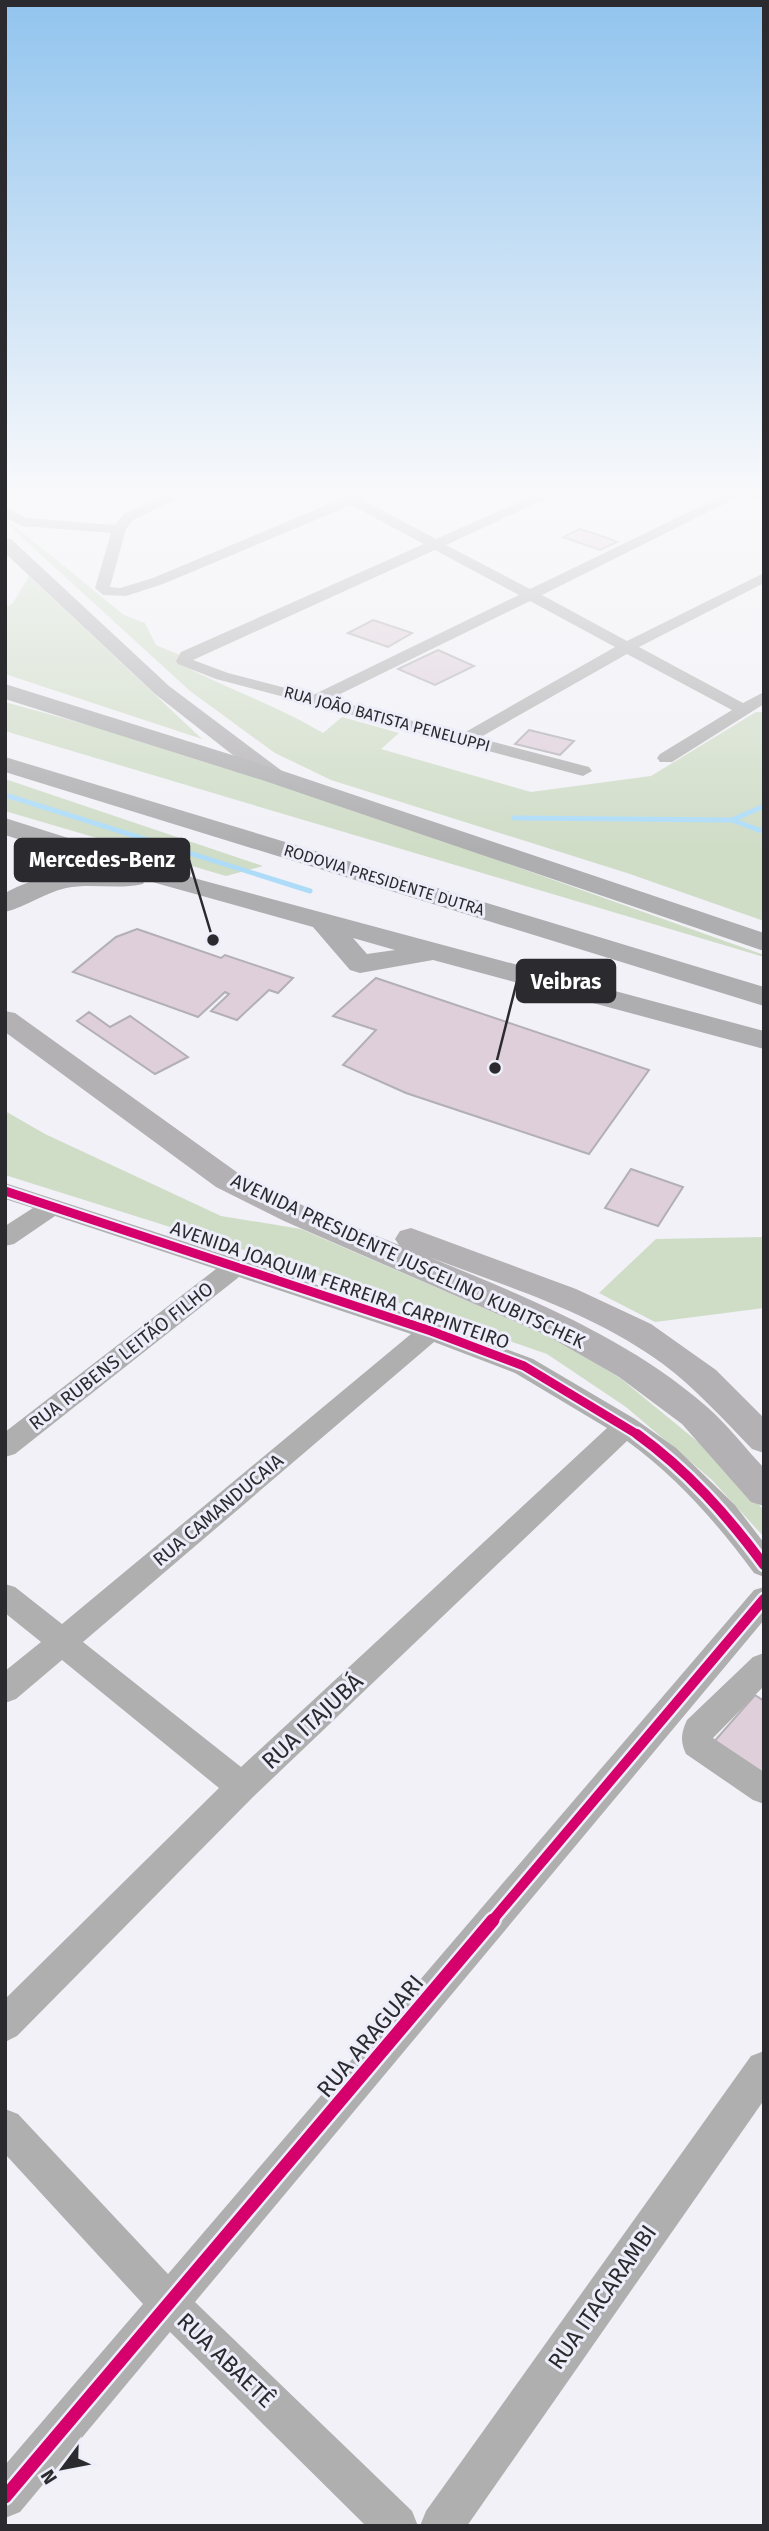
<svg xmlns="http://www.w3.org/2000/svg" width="769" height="2531" viewBox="0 0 769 2531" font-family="'Fira Sans',sans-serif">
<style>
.green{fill:#cfdcc6}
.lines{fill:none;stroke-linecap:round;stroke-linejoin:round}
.stream{stroke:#aedcf8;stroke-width:5}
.building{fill:#dfcfda;stroke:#b2b0b4;stroke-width:2}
.minor{fill:#b0afb0;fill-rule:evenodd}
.major{fill:#b3b1b4;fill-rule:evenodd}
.highway{fill:#aeadb0;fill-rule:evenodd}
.cycleway-far2-casing{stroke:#eeeefa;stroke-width:13}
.cycleway-far1-casing{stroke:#eeeefa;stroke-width:15}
.cycleway-casing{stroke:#eeeefa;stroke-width:18}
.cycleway-far2{stroke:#d6006c;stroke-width:9}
.cycleway-far1{stroke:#d6006c;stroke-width:10}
.cycleway{stroke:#d6006c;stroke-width:13}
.labels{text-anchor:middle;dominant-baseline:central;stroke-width:6;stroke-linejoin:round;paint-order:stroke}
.far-street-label{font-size:16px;fill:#2b2b2f;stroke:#eeeefa}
.street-label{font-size:19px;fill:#2b2b2f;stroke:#eeeefa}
.near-street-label{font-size:23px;fill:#2b2b2f;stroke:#eeeefa}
.leader{fill:none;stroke:#2b2b2f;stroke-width:2.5}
.callout-dot{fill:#2b2b2f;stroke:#eeeefa;stroke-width:2.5}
.callout{fill:#2b2b2f;stroke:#2b2b2f;stroke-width:2.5}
.callout-label{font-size:21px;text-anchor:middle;font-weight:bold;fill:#fff}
</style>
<rect width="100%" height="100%" fill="#f1f1f7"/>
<!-- green -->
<g class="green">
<path d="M5,518L124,615L145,623L156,645L180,655L179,663C226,689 277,705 323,733L342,717L399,733L381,749L531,792L651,776L756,712H764V921L627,873L331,780L275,753L190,691L16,532Z"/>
<polygon points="29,576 202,739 5,674 5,608 13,603"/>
<polygon points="5,702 222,762 764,955 764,957 5,731"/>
<polygon points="5,779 263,866 226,876 5,811"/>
<polygon points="5,1111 45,1134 221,1216 301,1229 555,1339 620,1378 731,1469 764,1511 764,1537 712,1480 626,1407 547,1354 272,1259 5,1175"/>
<polygon points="764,1237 764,1308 655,1322 599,1293 656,1239"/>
</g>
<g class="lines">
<!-- stream -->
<g class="stream">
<polyline points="5,795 310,891"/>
<polyline points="514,818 732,820 764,832"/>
<polyline points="732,820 764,806"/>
</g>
</g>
<!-- building -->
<g class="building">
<polygon points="580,529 607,538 617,542 600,550 563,537"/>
<polygon points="373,620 412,633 388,647 348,633"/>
<polygon points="438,650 474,666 435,685 398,669"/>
<polygon points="529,730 574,741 560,755 515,744"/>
<polygon points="137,929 221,958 225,955 293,978 278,993 269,990 237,1020 211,1011 229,994 225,992 198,1017 73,972 116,937"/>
<polygon points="376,978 649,1070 589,1154 406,1093 343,1065 376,1030 333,1016"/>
<polygon points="89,1012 110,1027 130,1016 188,1057 155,1074 77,1021"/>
<polygon points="631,1169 683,1187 658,1226 605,1208"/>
<polygon points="755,1695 764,1701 764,1783 711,1745"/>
</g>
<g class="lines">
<!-- minor -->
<g class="minor">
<path d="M164,496H182L133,520L126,529L110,587L120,588L153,578L341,499L338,496H368L363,500L436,539L533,496H551L446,545L530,589L722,496H740L542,595L627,641L764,573V583L639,647L743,703L764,692V704L672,762H660L657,758L660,754L732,710L627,654L479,738L589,767L592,771L583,776L216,679L178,664L176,661L181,652L424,544L351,505L163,584L126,596L103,595L95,588L111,533L22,526L5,517V507L26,518L115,525L123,514ZM435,550L519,595L313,695L228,673L193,660ZM530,601L615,647L462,734L330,699Z"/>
<polygon points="747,496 764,496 764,504"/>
<path d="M5,1183L440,1325L533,1359L635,1419L676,1448L735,1505L764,1543V1577L754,1573C716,1522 679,1479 627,1441L253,1797L17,2036L5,2042V1999L219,1788L62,1660L16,1699L5,1703V1671L41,1642L5,1613V1584L15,1587L62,1624L411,1334L239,1277L15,1454L5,1457V1432L216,1269L55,1216L14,1244L5,1246V1226L33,1208L5,1199ZM434,1342L515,1373L607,1428L241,1767L83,1642Z"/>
<polygon points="764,1587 764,1620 195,2302 412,2511 418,2526 366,2526 170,2332 20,2512 5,2518 5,2465 143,2304 5,2154 5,2109 18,2114 168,2274 754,1590"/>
<path d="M764,1653V1686L713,1738L764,1772V1804L753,1800L686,1754C680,1741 681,1733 687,1720L753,1657Z"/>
<polygon points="764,2051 764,2100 467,2526 420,2526 426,2511 751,2056"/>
</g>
<!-- major -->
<g class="major">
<polygon points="5,538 11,539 169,686 282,771 285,776 282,781 266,781 155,694 5,553"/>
<path d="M5,1011L15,1013L238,1173L306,1207L399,1245L395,1239L400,1231L411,1228L576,1289L651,1324L716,1370L764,1418V1453L752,1449C723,1419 696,1389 663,1364C594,1313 508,1287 429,1257C524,1296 627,1337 706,1406C727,1424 745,1448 764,1468V1506L751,1502L682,1424L619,1377L548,1336L284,1221L216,1187L5,1032Z"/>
</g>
<!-- highway -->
<g class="highway">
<polygon points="5,684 283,771 764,933 764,951 265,781 5,699"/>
<polygon points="5,757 764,987 764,1006 5,772"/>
<path d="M5,818L201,880L764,1031V1049L433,960L360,973L350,970L313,927L145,880L143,884C118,890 92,883 66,888C44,893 26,907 5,912V893C36,876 74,868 109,868L5,835ZM353,938L395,950L367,954Z"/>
</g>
<!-- cycleway-far2 casing -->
<g class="cycleway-far2-casing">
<polyline id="cycleway-far2" points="5,1191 431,1331 524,1366 640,1436"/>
</g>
<!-- cycleway-far1 casing -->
<g class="cycleway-far1-casing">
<g id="cycleway-far1">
<path d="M637,1434C688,1471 727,1515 764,1565"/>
<polyline points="491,1922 764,1599"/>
</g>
</g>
<!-- cycleway casing -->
<g class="cycleway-casing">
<polyline id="cycleway" points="5,2497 493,1920"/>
</g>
<!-- cycleway-far2 -->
<use href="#cycleway-far2" class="cycleway-far2"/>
<!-- cycleway-far1 -->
<use href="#cycleway-far1" class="cycleway-far1"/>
<!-- cycleway -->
<use href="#cycleway" class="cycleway"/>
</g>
<!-- sky -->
<linearGradient id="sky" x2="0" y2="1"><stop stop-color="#91c4ee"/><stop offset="0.58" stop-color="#f9f9fb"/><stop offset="1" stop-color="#f9f9fb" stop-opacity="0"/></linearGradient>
<rect width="769" height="850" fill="url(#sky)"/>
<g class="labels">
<!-- far-street labels -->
<g class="far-street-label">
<text transform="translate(387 719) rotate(15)">RUA JOÃO BATISTA PENELUPPI</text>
<text transform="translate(384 880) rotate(17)">RODOVIA PRESIDENTE DUTRA</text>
</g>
<!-- street labels -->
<g class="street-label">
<text transform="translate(408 1261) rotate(25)">AVENIDA PRESIDENTE JUSCELINO KUBITSCHEK</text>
<text transform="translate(340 1285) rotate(19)">AVENIDA JOAQUIM FERREIRA CARPINTEIRO</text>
<text transform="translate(121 1356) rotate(-38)">RUA RUBENS LEITÃO FILHO</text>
<text transform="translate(218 1510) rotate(-40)">RUA CAMANDUCAIA</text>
</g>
<!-- near-street labels -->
<g class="near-street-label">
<text transform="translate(312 1721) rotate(-43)">RUA ITAJUBÁ</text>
<text transform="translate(370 2036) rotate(-50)">RUA ARAGUARI</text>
<text transform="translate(602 2297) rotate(-55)">RUA ITACARAMBI</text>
<text transform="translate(226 2360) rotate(44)">RUA ABAETÊ</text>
</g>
</g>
<!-- callouts -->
<path class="leader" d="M213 940L189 860M495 1068L517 981"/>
<g class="callout-dot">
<circle cx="213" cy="940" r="7"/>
<circle cx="495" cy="1068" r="7"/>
</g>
<g class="callout">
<rect x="15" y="839" width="174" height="42" rx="7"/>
<rect x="517" y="960" width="98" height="42" rx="7"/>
</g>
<g class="callout-label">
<text x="102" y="867">Mercedes-Benz</text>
<text x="566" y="989">Veibras</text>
</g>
<!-- border -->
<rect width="769" height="2531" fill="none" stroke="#2b2b2f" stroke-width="14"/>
<!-- north arrow -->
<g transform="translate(63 2468) rotate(238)" stroke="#eeeefa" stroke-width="5" paint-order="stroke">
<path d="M0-5L12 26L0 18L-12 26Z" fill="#2b2b2f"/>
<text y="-10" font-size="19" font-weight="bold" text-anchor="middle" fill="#2b2b2f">N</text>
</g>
</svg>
